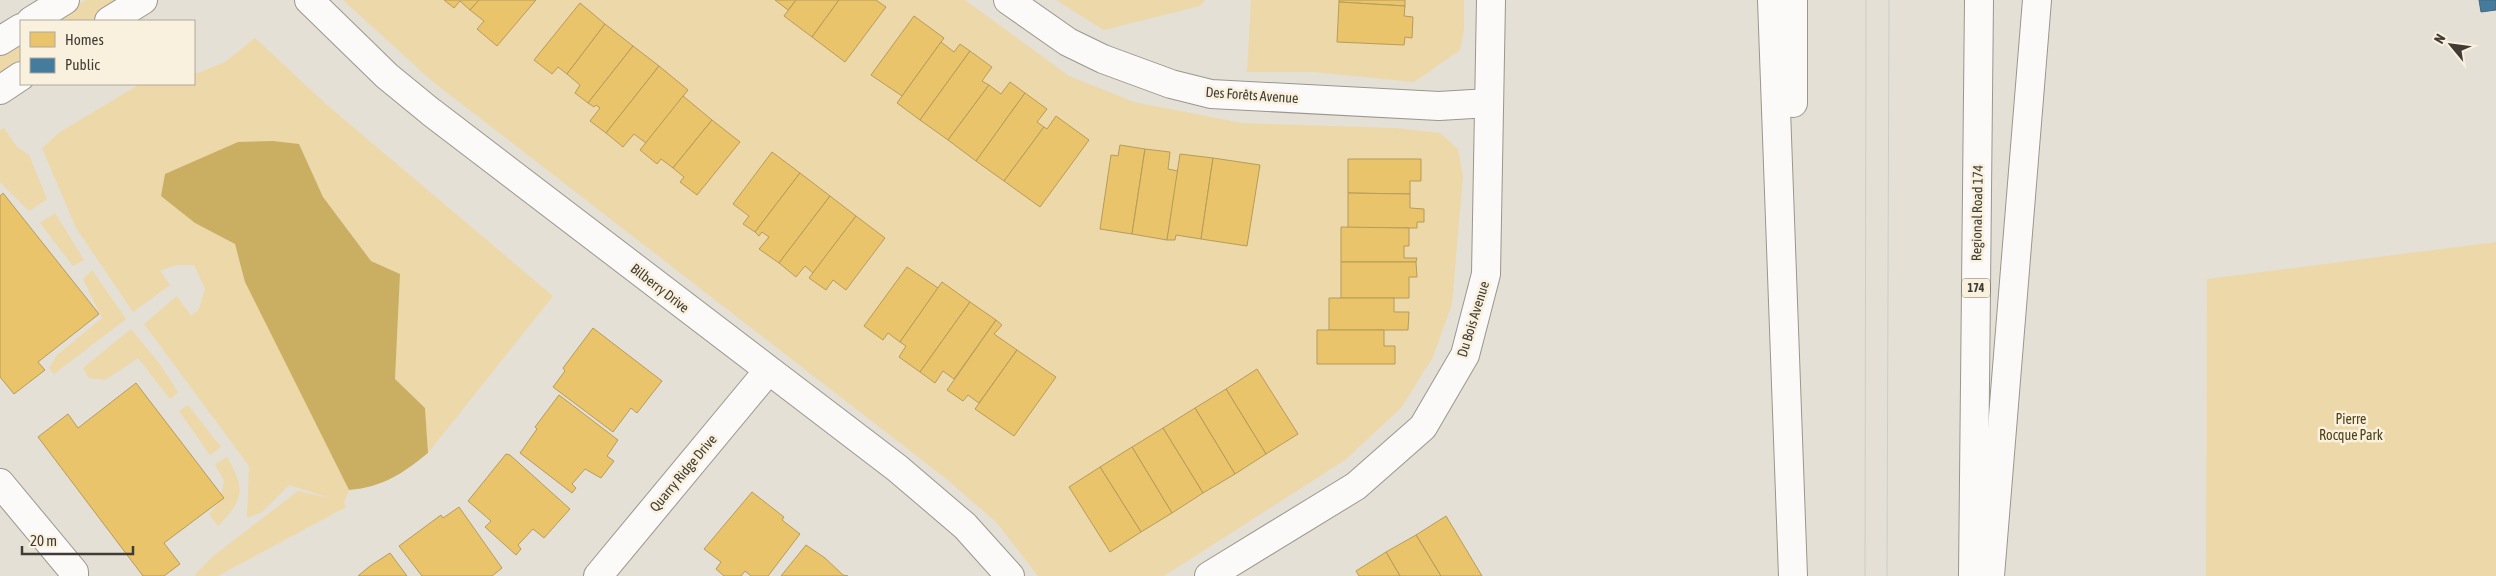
<svg xmlns="http://www.w3.org/2000/svg" width="2496" height="576" viewBox="0 0 2496 576" font-family="'Asap Condensed',sans-serif">
<style>
.green{fill:#ecd8a9;fill-rule:evenodd}
.water{fill:#caae62}
.homes{fill:#e9c46a;stroke:#b69b5a}
.public{fill:#457b9d;stroke:#44687e}
.lines{fill:none;stroke-linecap:round;stroke-linejoin:round}
.minor-casing{stroke:#9a968e;stroke-width:30}
.tertiary-casing{stroke:#9a968e;stroke-width:30}
.motorway-casing{stroke:#9a968e;stroke-width:30}
.minor{stroke:#fbfaf9;stroke-width:28}
.tertiary{stroke:#fbfaf9;stroke-width:28}
.motorway{stroke:#fbfaf9;stroke-width:28}
.tram{stroke:#cdccc8;stroke-width:1}
.labels{text-anchor:middle;dominant-baseline:central;stroke-width:5;stroke-linejoin:round;paint-order:stroke}
.shield{fill:#f9f1dd;stroke:#787267;stroke-width:1}
.shield-label{font-size:12px;font-weight:bold;fill:#403c35}
.street-label{font-size:14px;fill:#403c35;stroke:#f9f1dd}
.park-label{font-size:14px;fill:#504016;stroke:#f9f1dd}
</style>
<rect width="100%" height="100%" fill="#e5e0d6"/>
<!-- green -->
<g class="green">
<polygon points="86,0 123,0 89,21 52,21"/>
<path d="M343,0H444L454,8L460,1L484,21L478,29L497,46L536,0H775L788,10L785,16L845,62L886,7L876,0H965L1069,76L1134,102L1242,123L1396,128L1440,133L1458,149L1463,176L1452,304L1433,357L1401,408L1345,460L1164,576H1038L996,522L944,477L432,81ZM580,3L688,90L683,96L739,142L697,195L680,182L684,177L661,159L656,163L640,151L646,143L634,134L623,147L590,121L600,108L596,105L593,107L575,93L580,85L558,67L552,74L534,60ZM914,16L944,38L941,42L954,52L961,44L992,66L982,81L1001,94L1010,82L1046,109L1037,122L1047,129L1056,116L1089,140L1040,207L897,103L902,96L872,74ZM1121,145L1169,152L1168,169L1178,171L1181,154L1259,166L1247,246L1176,235L1175,240L1100,229L1111,156H1118ZM772,152L885,239L847,290L833,280L826,290L810,278L813,273L805,266L796,277L760,249L769,237L762,232L759,236L743,224L749,216L733,204ZM1348,159H1421V181H1410V208L1423,209L1424,222H1417L1409,228V246H1404V258H1417V277H1409L1394,298V312H1409L1408,330H1384V346H1395V364H1317V331L1329,330V298H1341V228H1348ZM907,267L938,288L942,282L1001,324L994,334L1055,377L1014,436L975,409L979,403L968,395L963,401L947,390L954,379L943,371L935,383L899,357L906,346L888,333L864,326ZM1257,369L1298,434L1110,552L1069,487Z"/>
<polygon points="1056,0 1205,0 1200,6 1104,30"/>
<polygon points="1251,0 1339,0 1337,42 1404,45 1405,37 1412,38 1413,17 1404,16 1405,0 1464,0 1464,29 1460,50 1414,82 1314,72 1247,72"/>
<polygon points="255,38 327,105 553,296 428,453 425,408 395,379 400,274 371,261 323,197 299,144 195,223 235,244 246,282 349,490 344,502 346,507 218,576 194,576 212,557 298,491 333,499 289,485 262,512 247,518 249,466 144,324 177,296 191,316 199,309 205,289 194,265 176,265 160,271 170,285 133,312 76,228 42,148 60,132 140,84 194,84 194,71 198,73 225,62"/>
<polygon points="21,40 21,64 0,77 0,53"/>
<polygon points="4,128 17,147 29,155 47,199 29,211 0,182 0,130"/>
<polygon points="55,213 84,260 73,266 40,223"/>
<polygon points="2496,242 2496,576 2206,576 2207,279"/>
<polygon points="92,270 126,319 54,374 49,368 57,355 102,318 83,279"/>
<polygon points="131,329 159,363 178,392 170,399 138,358 105,380 89,378 83,368"/>
<polygon points="188,405 221,447 210,455 179,411"/>
<path d="M227,457C246,490 244,499 218,526L209,514L219,503L224,481L215,464Z"/>
</g>
<!-- water -->
<path class="water" d="M273,141L299,144L323,197L371,261L400,274L395,379L425,408L428,453C402,474 383,487 349,490L245,282L235,244L195,223L161,196L165,174L238,142Z"/>
<!-- homes -->
<g class="homes">
<polygon points="444,0 479,0 470,10 460,1 454,8"/>
<polygon points="479,0 536,0 497,46 477,29 484,21 470,10"/>
<polygon points="775,0 796,0 788,10"/>
<polygon points="796,0 839,0 812,37 784,16"/>
<polygon points="839,0 876,0 886,7 845,62 812,37"/>
<polygon points="1339,0 1405,0 1405,6 1339,2"/>
<polygon points="1339,2 1405,6 1404,16 1413,17 1412,38 1405,37 1404,45 1337,42"/>
<polygon points="580,3 605,24 567,74 558,67 552,74 534,60"/>
<polygon points="914,16 944,38 902,96 871,75"/>
<polygon points="605,24 633,46 588,103 575,93 580,85 567,74"/>
<polygon points="941,42 954,52 960,44 970,51 920,120 897,103"/>
<polygon points="633,46 659,66 606,133 590,121 600,108 596,105 594,107 588,103"/>
<polygon points="970,51 992,67 982,81 989,85 948,140 920,120"/>
<polygon points="659,66 688,90 646,143 634,134 623,147 606,133"/>
<polygon points="1010,82 1025,93 976,161 948,140 989,85 1001,94"/>
<polygon points="1025,93 1047,109 1037,122 1044,127 1004,181 976,161"/>
<polygon points="683,96 712,120 673,168 661,159 657,164 640,150"/>
<polygon points="1056,116 1089,140 1040,207 1004,181 1044,127 1047,129"/>
<polygon points="712,120 740,142 697,195 680,182 684,177 673,168"/>
<polygon points="1120,145 1145,149 1132,234 1100,229 1111,155 1118,156"/>
<polygon points="1145,149 1170,152 1168,169 1178,171 1167,240 1132,234"/>
<polygon points="772,152 800,173 755,232 743,224 749,216 733,204"/>
<polygon points="1180,154 1213,158 1201,239 1176,235 1175,240 1167,240"/>
<polygon points="1213,158 1260,165 1247,246 1201,239"/>
<polygon points="1348,159 1421,159 1421,181 1410,181 1410,194 1348,193"/>
<polygon points="800,173 830,196 779,263 759,249 769,237 762,232 759,236 755,232"/>
<polygon points="3,193 99,314 38,362 45,370 14,394 0,377 0,196"/>
<polygon points="1348,193 1410,194 1410,208 1424,209 1424,222 1417,222 1417,228 1348,228"/>
<polygon points="830,196 856,216 813,273 805,266 796,277 779,263"/>
<polygon points="856,216 885,238 846,290 833,280 826,290 809,278"/>
<polygon points="1341,227 1409,228 1409,246 1404,246 1404,258 1417,258 1416,262 1341,262"/>
<polygon points="1341,262 1416,262 1417,277 1409,277 1409,298 1341,298"/>
<polygon points="907,267 938,288 900,342 888,333 883,340 864,326"/>
<polygon points="942,282 970,302 920,372 899,357 906,346 900,342"/>
<polygon points="1329,298 1394,298 1394,312 1409,312 1408,330 1329,330"/>
<polygon points="970,302 996,320 954,379 943,371 935,383 920,372"/>
<polygon points="996,320 1002,325 994,334 1017,350 979,403 968,395 963,401 947,390"/>
<polygon points="593,328 662,381 637,413 631,408 613,432 553,387 565,371 563,368"/>
<polygon points="1317,330 1384,330 1384,346 1395,346 1395,364 1317,364"/>
<polygon points="1017,350 1056,377 1014,436 975,409"/>
<polygon points="1257,369 1298,434 1266,454 1226,389"/>
<polygon points="136,383 224,498 164,543 180,564 164,576 143,576 38,437 68,414 78,428"/>
<polygon points="1226,389 1266,454 1235,474 1195,408"/>
<polygon points="559,395 618,440 607,456 614,461 601,478 585,469 572,484 576,488 572,493 520,453 537,429 535,427"/>
<polygon points="1195,408 1235,474 1203,493 1163,428"/>
<polygon points="1163,428 1203,493 1172,513 1132,447"/>
<polygon points="1132,447 1172,513 1141,532 1100,467"/>
<polygon points="506,454 510,455 570,509 544,538 533,529 518,545 521,549 516,555 485,527 491,521 468,501"/>
<polygon points="1100,467 1141,532 1110,552 1069,487"/>
<polygon points="752,492 784,517 782,520 800,534 768,576 751,576 745,571 741,576 724,576 716,569 721,562 704,549"/>
<polygon points="459,507 502,568 492,576 422,576 399,546 441,515 443,518"/>
<polygon points="1446,516 1482,576 1441,576 1416,535"/>
<polygon points="1416,535 1441,576 1400,576 1386,552"/>
<polygon points="806,545 825,558 843,575 848,576 781,576"/>
<polygon points="1386,552 1400,576 1359,576 1356,571"/>
<polygon points="390,553 407,576 358,576 370,566"/>
</g>
<!-- public -->
<polygon class="public" points="2479,0 2496,0 2496,10 2481,12"/>
<g class="lines">
<!-- minor casing -->
<g class="minor-casing">
<g id="minor">
<polyline points="1008,0 1068,42 1103,59 1171,84 1211,94 1439,106 1489,103"/>
<polyline points="31,21 65,0"/>
<polyline points="109,21 143,0"/>
<polyline points="0,41 21,28"/>
<polyline points="0,90 21,76"/>
<polyline points="0,483 74,572 74,576"/>
<polyline points="598,576 768,371"/>
<polyline points="1209,576 1356,486 1423,427 1465,355 1486,274 1491,0"/>
</g>
</g>
<!-- tertiary casing -->
<g class="tertiary-casing">
<polyline id="tertiary" points="309,0 387,76 431,112 897,468 965,526 1010,576"/>
</g>
<!-- motorway casing -->
<g class="motorway-casing">
<g id="motorway">
<polyline points="1772,0 1793,576"/>
<polyline points="1793,0 1793,103"/>
<polyline points="1973,576 1979,0"/>
<polyline points="1990,576 2037,0"/>
</g>
</g>
<!-- minor -->
<use href="#minor" class="minor"/>
<!-- tertiary -->
<use href="#tertiary" class="tertiary"/>
<!-- motorway -->
<use href="#motorway" class="motorway"/>
<!-- tram -->
<g class="tram">
<polyline points="1865,576 1866,0"/>
<polyline points="1887,576 1889,0"/>
</g>
</g>
<g class="labels">
<!-- shield labels -->
<rect class="shield" x="1962" y="278.5" width="28" height="19" rx="4"/>
<g class="shield-label">
<text x="1976" y="288">174</text>
</g>
<!-- street labels -->
<g class="street-label">
<text transform="translate(1252 95) rotate(4)">Des Forêts Avenue</text>
<text transform="translate(1977 213) rotate(-89)">Regional Road 174</text>
<text transform="translate(660 288) rotate(38)">Bilberry Drive</text>
<text transform="translate(1473 319) rotate(-73)">Du Bois Avenue</text>
<text transform="translate(683 473) rotate(-50)">Quarry Ridge Drive</text>
</g>
<!-- park labels -->
<g class="park-label">
<text x="2351" y="419">Pierre<tspan x="2351" dy="16">Rocque Park</tspan></text>
</g>
</g>
<!-- legend -->
<rect x="20" y="20" width="175" height="65" fill="#f9f1dd" stroke="#afa99a"/>
<rect x="30" y="32" width="25" height="15" fill="#e9c46a" stroke="#afa99a"/>
<text x="65" y="45" font-size="15" fill="#403c35">Homes</text>
<rect x="30" y="58" width="25" height="15" fill="#457b9d" stroke="#afa99a"/>
<text x="65" y="70" font-size="15" fill="#403c35">Public</text>
<!-- north arrow -->
<g transform="translate(2451 45) rotate(299)" stroke="#f9f1dd" stroke-width="4" paint-order="stroke">
<path d="M0-4L9 19L0 12L-9 19Z" fill="#403c35"/>
<text y="-8" font-size="14" font-weight="bold" text-anchor="middle" fill="#403c35">N</text>
</g>
<!-- scale -->
<path d="M22 546v8h111v-8" fill="none" stroke="#403c35" stroke-width="2.5"/>
<text x="30" y="546" font-size="15" fill="#403c35" stroke="#f9f1dd" stroke-width="4" paint-order="stroke">20 m</text>
</svg>
